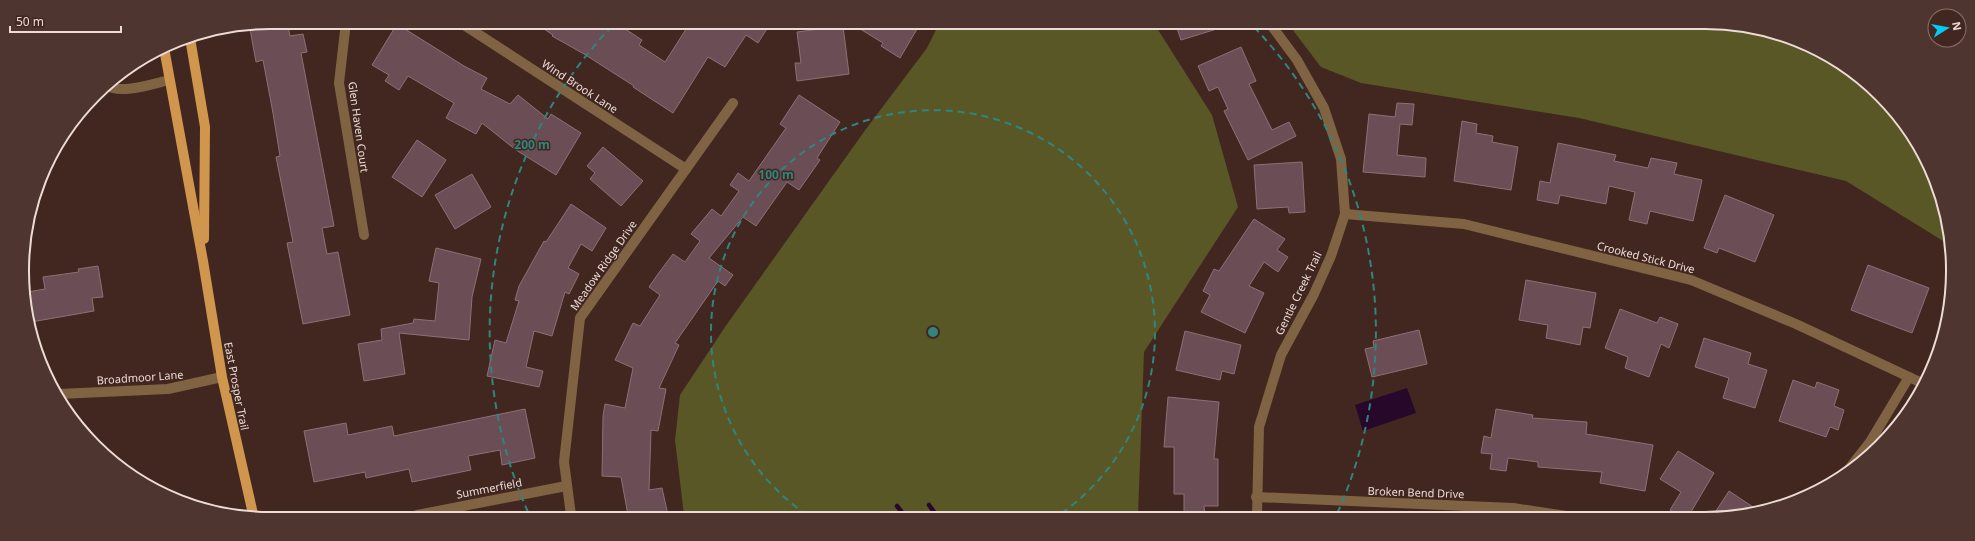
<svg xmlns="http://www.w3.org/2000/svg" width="1975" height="541" viewBox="0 0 1975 541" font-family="'Noto Sans',sans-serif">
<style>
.green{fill:#5a5727}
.water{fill:#28082a}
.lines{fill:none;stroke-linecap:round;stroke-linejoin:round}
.stream{stroke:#28082a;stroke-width:4.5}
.building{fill:#6a4d55;stroke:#8f6f77}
.minor{stroke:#806342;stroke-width:10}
.major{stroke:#d0964d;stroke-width:10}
.ring{fill:none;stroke:#30857e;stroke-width:2;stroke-dasharray:7 5}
.labels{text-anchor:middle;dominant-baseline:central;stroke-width:3;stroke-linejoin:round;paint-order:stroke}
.street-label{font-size:11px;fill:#eddbd6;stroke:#412720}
.rim{fill:none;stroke:#eddbd6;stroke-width:2}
.centre{fill:#30857e;stroke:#412720;stroke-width:2}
.ring-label{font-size:12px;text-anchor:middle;font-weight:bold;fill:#30857e;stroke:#412720;stroke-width:3;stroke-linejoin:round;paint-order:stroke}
</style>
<rect width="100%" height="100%" fill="#412720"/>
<!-- green -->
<g class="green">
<polygon points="939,24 1155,25 1212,115 1238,207 1144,352 1138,516 684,515 675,440 680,395 725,327 866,129 927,48"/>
<polygon points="1289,25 1753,27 1842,64 1911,132 1948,222 1948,244 1846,181 1579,118 1361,83 1321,67"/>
</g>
<!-- water -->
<polygon class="water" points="1407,388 1416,413 1363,431 1355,405"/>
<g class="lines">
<!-- stream -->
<g class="stream">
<polyline points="929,505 937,516"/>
<polyline points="897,506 904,515"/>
</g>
</g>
<!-- building -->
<g class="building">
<polygon points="287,22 290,36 303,34 307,52 301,53 334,226 322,228 327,254 338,252 350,315 303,324 287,243 293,242 276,157 280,156 273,113 263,60 256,62 250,29"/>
<polygon points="535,23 616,23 642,40 639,45 665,62 690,23 770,24 758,43 746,35 725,67 708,57 673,113 633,87 634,86 584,54 552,36 553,35"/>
<polygon points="397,24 464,66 487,78 481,89 510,104 518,95 548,119 551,114 581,133 556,175 516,150 482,123 476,134 446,118 454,103 408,76 399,90 385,81 389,75 372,65"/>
<polygon points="852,24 920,24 900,58 881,46 883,43"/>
<polygon points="1176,25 1220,25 1220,28 1181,40"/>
<polygon points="843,26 849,74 797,81 795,63 801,63 797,32"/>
<polygon points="1241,47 1256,81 1249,84 1272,130 1289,122 1296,136 1248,160 1224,111 1228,109 1218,87 1209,91 1198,66"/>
<polygon points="799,95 840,122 817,158 820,160 799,190 787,182 756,226 743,217 709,258 733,275 725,286 718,281 675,343 679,345 659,388 666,389 658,431 651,430 649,490 662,488 668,515 628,515 621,477 602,476 603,416 605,404 625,408 633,368 615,360 633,323 640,326 660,295 649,287 658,274 673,254 685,262 700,241 691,234 712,209 721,216 739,191 730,185 738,173 749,181 786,128 780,124"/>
<polygon points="1397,103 1414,104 1412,125 1400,124 1397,155 1426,158 1425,177 1363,172 1369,114 1395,117"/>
<polygon points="1462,121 1477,124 1476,133 1493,136 1492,142 1518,147 1511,190 1454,181"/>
<polygon points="417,140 446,160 422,197 392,177"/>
<polygon points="1558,143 1616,155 1614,161 1648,168 1651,158 1677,163 1674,174 1702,180 1693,221 1650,211 1647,224 1629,220 1635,192 1609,186 1606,204 1560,195 1558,204 1537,200 1540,181 1550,183"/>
<polygon points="603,147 643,181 621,206 590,179 595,173 587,166"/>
<polygon points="1302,162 1305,212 1289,213 1288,207 1257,209 1254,165"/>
<polygon points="472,174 491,207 455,229 435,195"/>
<polygon points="1725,195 1774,215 1755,262 1719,248 1717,253 1704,248"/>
<polygon points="571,204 606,228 592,251 581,244 568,268 579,274 569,294 565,292 552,336 534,331 526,367 543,371 539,387 487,376 495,340 506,343 519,301 515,300 519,286 544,241 546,242"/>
<polygon points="1254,219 1285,239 1277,250 1288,257 1278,272 1264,262 1249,286 1264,293 1245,333 1201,312 1210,295 1203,291 1214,269 1219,271"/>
<polygon points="436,248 481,259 472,297 469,340 399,333 405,374 364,381 358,344 382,340 381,329 413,323 414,319 435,321 439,283 429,281"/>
<polygon points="1868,265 1929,288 1912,333 1851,310"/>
<polygon points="98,266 103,297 92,298 94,311 31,322 28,292 45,289 43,277 79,272 78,269"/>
<polygon points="1526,280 1596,293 1590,328 1583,327 1580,345 1546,338 1548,325 1519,320"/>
<polygon points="1620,309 1657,323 1660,317 1678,324 1669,348 1661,344 1649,377 1625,368 1628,357 1605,348"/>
<polygon points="1419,330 1427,364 1372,377 1365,349 1374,347 1373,341"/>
<polygon points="1185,331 1241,345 1234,374 1222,371 1220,380 1176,370"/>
<polygon points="1704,338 1751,353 1748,364 1767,370 1755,408 1723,398 1729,378 1695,367"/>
<polygon points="1793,380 1815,388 1817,382 1839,390 1834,406 1844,410 1838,430 1830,427 1826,437 1779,421"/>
<polygon points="1168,397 1219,402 1214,459 1218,459 1218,506 1204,506 1205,516 1184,516 1184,494 1174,494 1174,447 1164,447"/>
<polygon points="525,409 535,458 502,465 500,450 468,456 471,470 412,482 409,469 366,478 365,472 314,482 304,431 346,423 348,435 392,426 394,436"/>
<polygon points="1496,409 1533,415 1532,418 1587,422 1586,434 1653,445 1645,491 1600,483 1602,472 1538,467 1538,462 1508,458 1506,471 1490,469 1492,454 1481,453 1484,436 1491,438"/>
<polygon points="1678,451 1714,473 1688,517 1682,517 1670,510 1681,492 1660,479"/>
<polygon points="1729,491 1759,511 1737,517 1712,517"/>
</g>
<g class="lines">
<!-- minor -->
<g class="minor">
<polyline points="346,22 339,83 364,235"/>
<polyline points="461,23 686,169"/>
<path d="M106,85C120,95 152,84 169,80"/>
<polyline points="1345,214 1464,224 1691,280 1796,324 1924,384"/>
<polyline points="59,394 168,389 222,377"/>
<polyline points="1848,470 1870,442 1909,377"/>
<polyline points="1256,497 1513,508 1573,517"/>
<polyline points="417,515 566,486"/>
<polyline points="571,515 564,462 580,318 733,103"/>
<polyline points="1257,516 1259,427 1281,355 1314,294 1331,256 1345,214 1341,159 1324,108 1297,60 1271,25"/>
</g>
<!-- major -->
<g class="major">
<polyline points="190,38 205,127 204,239"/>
<polyline points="164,48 203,261 222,377 253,514"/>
</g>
</g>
<!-- distance rings -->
<g class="ring">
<path d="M807 515A222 222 0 1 1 1059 515"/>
<path d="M528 512A443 443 0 0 1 614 24M1254 27A443 443 0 0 1 1336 516"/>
</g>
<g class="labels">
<!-- street labels -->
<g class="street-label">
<text transform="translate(580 86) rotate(33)">Wind Brook Lane</text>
<text transform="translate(359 127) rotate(82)">Glen Haven Court</text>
<text transform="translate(1646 257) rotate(14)">Crooked Stick Drive</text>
<text transform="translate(603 265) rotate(-55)">Meadow Ridge Drive</text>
<text transform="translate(1298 293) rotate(-64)">Gentle Creek Trail</text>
<text transform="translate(140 377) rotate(-4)">Broadmoor Lane</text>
<text transform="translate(237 386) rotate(79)">East Prosper Trail</text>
<text transform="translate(489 488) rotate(-11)">Summerfield</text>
<text transform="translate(1416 492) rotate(2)">Broken Bend Drive</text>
</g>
</g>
<!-- crop -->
<path d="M0 0H1975V541H0ZM270 29H1705A241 241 0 0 1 1946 270V271A241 241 0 0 1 1705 512H270A241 241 0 0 1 29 271V270A241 241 0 0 1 270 29Z" fill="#4f352f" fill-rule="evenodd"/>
<path class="rim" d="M270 29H1705A241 241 0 0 1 1946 270V271A241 241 0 0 1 1705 512H270A241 241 0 0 1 29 271V270A241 241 0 0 1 270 29Z"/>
<circle cx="933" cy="332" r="6" class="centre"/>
<g class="ring-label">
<text x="532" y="149">200 m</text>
<text x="776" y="179">100 m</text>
</g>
<!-- north arrow -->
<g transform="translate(1947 28) rotate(79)"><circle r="19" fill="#412720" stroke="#866f69"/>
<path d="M0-3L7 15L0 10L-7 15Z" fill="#02cbf9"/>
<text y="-6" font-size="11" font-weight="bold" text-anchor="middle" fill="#eddbd6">N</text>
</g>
<!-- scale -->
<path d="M10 26v6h111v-6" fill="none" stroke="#eddbd6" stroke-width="2"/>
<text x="16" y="26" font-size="12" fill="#eddbd6" stroke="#412720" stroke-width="3" paint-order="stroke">50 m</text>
</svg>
